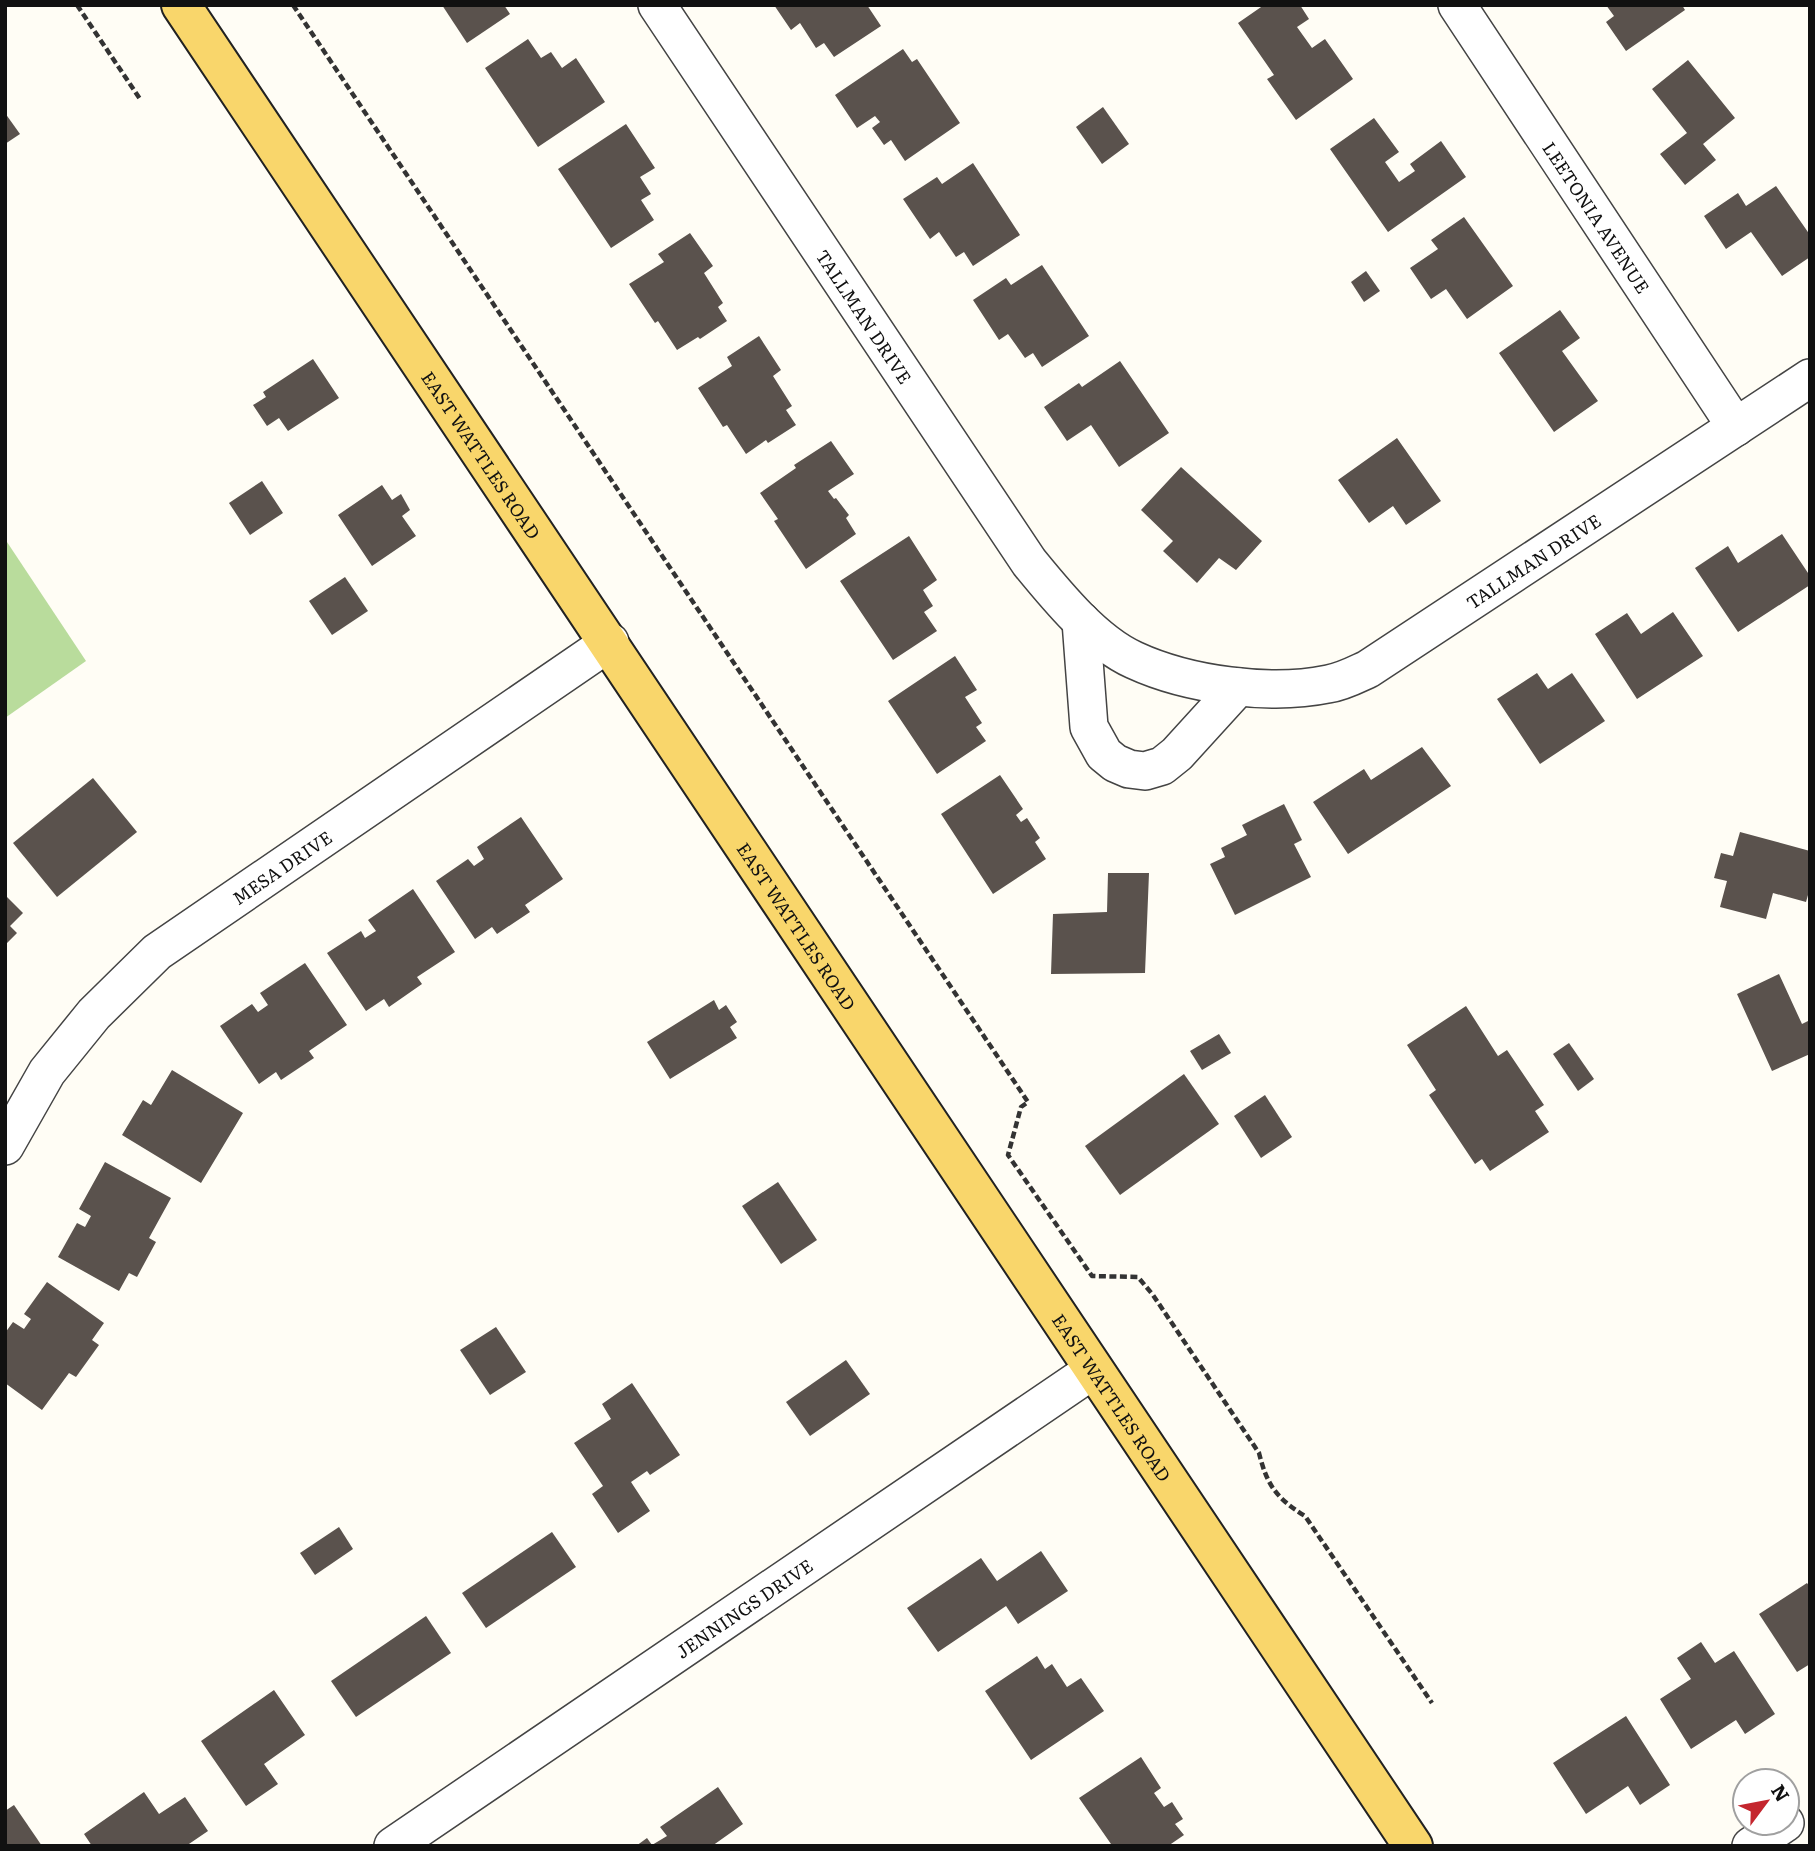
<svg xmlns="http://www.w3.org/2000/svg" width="1815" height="1851" viewBox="0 0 1815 1851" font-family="Literata,serif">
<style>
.forest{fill:#b9dc9c}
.building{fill:#5a524d}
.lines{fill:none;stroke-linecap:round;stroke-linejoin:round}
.minor-casing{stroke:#444;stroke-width:40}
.major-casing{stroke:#222;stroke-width:42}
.path{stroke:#333;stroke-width:4.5;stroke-dasharray:7 3.5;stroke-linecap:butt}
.minor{stroke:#fff;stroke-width:37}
.major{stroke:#f9d66b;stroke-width:38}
.labels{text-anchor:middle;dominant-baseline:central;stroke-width:7;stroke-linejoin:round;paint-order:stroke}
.street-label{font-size:18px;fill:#111;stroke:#fff}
</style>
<rect width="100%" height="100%" fill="#fffdf5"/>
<!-- forest -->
<polygon class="forest" points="5,539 86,661 5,718"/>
<!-- building -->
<g class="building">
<polygon points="442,5 504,5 510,14 467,43"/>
<polygon points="774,5 867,5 881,26 834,57 824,43 816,48 800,23 791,30"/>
<polygon points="1264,5 1300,5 1309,19 1297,27 1312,48 1325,39 1353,79 1296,120 1267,79 1274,75 1238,23"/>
<polygon points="1606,5 1682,5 1685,10 1626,51 1606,22 1614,16"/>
<polygon points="528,39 541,58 551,52 562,68 576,58 605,102 538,147 485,68"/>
<polygon points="903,49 912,62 917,59 960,123 905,161 891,140 884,145 872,128 880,122 875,116 857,128 835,95"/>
<polygon points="1688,60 1735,118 1703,144 1716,160 1685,185 1660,154 1687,133 1652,89"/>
<polygon points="1103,107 1129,144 1102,164 1076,127"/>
<polygon points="5,113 20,134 5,144"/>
<polygon points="1374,118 1399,152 1385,162 1399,182 1415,171 1410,164 1441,141 1466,177 1388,232 1330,149"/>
<polygon points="626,124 655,168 640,177 651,194 641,200 654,220 611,248 558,169"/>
<polygon points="973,163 1020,235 973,266 964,252 956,257 939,232 930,239 903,199 937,177 942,184"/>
<polygon points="1776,186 1810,235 1810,257 1782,276 1751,232 1726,249 1704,216 1738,193 1746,206"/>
<polygon points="1464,217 1513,286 1467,319 1446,289 1431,299 1410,268 1438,249 1431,240"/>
<polygon points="690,233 713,266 704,273 723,303 718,307 727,321 700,339 698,337 677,350 658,321 655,323 629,284 664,262 658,254"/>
<polygon points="1042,265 1089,336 1042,367 1033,353 1025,358 1008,334 999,340 973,300 1006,278 1011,285"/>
<polygon points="1366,271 1380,291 1364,302 1351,282"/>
<polygon points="1560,310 1580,338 1562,351 1598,401 1554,432 1499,353"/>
<polygon points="759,336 781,370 773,376 792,406 786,410 796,425 768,443 766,440 746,454 727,425 723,427 698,388 732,366 727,357"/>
<polygon points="313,359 339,398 288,431 279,418 267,426 253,405 266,397 263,392"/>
<polygon points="1120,361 1169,433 1119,467 1091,425 1067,441 1044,407 1079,383 1082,387"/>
<polygon points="1397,438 1441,501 1406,525 1393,506 1369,523 1338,480"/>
<polygon points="831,441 854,474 828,491 834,499 836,498 849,515 846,518 856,534 806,569 774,521 778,519 760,493 796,468 794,465"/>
<polygon points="1181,467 1262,541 1236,570 1219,558 1197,583 1163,551 1173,541 1141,510"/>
<polygon points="262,481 283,513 250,535 229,503"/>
<polygon points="382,485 392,500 401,494 410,510 402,516 416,536 372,566 338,515"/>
<polygon points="1782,534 1810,576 1810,585 1738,632 1695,568 1728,546 1738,563"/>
<polygon points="909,536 937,580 923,590 933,606 924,612 937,631 893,660 840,581"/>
<polygon points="345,577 368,611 332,635 309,601"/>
<polygon points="1673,612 1703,656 1637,699 1595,634 1627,613 1641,634"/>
<polygon points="955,656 977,690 965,697 982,723 976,727 986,741 937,774 888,701"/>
<polygon points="1537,673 1548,689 1572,673 1605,721 1540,764 1497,699"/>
<polygon points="1422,747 1451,786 1348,854 1313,802 1364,769 1371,780"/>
<polygon points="1000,775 1023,809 1016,815 1021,822 1027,818 1040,838 1035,842 1046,859 993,894 941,814"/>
<polygon points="93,778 137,832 57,897 13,843"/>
<polygon points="1284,804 1302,840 1294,844 1311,877 1235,915 1210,864 1225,857 1221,848 1247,835 1242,825"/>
<polygon points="521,817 563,879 525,905 530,912 497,934 492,927 475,939 436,881 468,859 474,866 484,859 477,847"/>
<polygon points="1740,832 1810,851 1810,888 1806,902 1773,893 1766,919 1720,907 1727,881 1714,878 1721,853 1733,856"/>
<polygon points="1108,873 1149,873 1145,973 1051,974 1053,914 1107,912"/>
<polygon points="413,889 455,952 417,977 422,984 389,1007 384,999 366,1011 327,953 361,931 365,938 376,931 368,920"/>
<polygon points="5,895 23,913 10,926 17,933 5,945"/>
<polygon points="305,963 347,1025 309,1051 314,1058 281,1080 276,1072 259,1084 220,1026 252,1004 258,1012 268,1005 260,993"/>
<polygon points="1779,974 1802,1024 1810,1020 1810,1054 1772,1071 1737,994"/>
<polygon points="714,1000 719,1010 726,1005 737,1022 730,1027 737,1038 670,1079 647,1042"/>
<polygon points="1466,1006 1498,1056 1507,1050 1544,1105 1535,1111 1549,1132 1490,1171 1482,1159 1475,1164 1429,1095 1436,1090 1407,1045"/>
<polygon points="1219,1034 1231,1053 1202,1070 1190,1051"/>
<polygon points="1569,1043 1594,1079 1578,1091 1553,1054"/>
<polygon points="172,1070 243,1113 201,1183 122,1135 143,1100 151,1105"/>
<polygon points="1184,1074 1219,1124 1120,1195 1085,1146"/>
<polygon points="1265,1095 1292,1137 1261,1158 1234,1116"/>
<polygon points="105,1162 171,1198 149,1238 156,1242 137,1277 129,1273 119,1291 58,1257 77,1223 85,1227 91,1216 79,1209"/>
<polygon points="778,1182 817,1240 781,1264 742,1206"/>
<polygon points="47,1282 104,1323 92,1340 99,1345 76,1377 69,1373 42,1410 5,1383 5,1333 13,1322 24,1329 31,1319 24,1314"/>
<polygon points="496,1327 526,1372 490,1395 460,1350"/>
<polygon points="846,1360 870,1394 810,1436 786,1402"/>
<polygon points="632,1383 680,1455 650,1475 647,1471 631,1482 650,1511 618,1533 592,1494 603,1486 574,1443 611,1419 602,1404"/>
<polygon points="339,1527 353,1549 315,1575 300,1553"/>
<polygon points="552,1532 576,1567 486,1628 462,1593"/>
<polygon points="1041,1551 1068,1591 1018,1624 1006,1606 938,1652 907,1608 981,1558 997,1581"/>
<polygon points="1807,1583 1810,1587 1810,1664 1797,1672 1759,1614"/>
<polygon points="426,1616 451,1653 356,1717 331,1681"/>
<polygon points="1701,1642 1715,1663 1734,1651 1775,1714 1745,1734 1736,1720 1691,1749 1660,1699 1691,1679 1677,1658"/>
<polygon points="1037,1656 1045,1669 1052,1664 1067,1687 1081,1678 1104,1711 1031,1760 985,1691"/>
<polygon points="274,1690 305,1735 264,1764 278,1784 246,1806 201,1741"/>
<polygon points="1626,1716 1670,1785 1640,1805 1628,1786 1586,1814 1553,1763"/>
<polygon points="1141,1757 1161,1788 1154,1793 1164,1807 1172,1802 1183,1819 1175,1824 1184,1835 1168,1846 1108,1846 1111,1844 1079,1798"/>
<polygon points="718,1787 743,1824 712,1846 636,1846 647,1838 652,1845 667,1836 660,1827"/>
<polygon points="144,1792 159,1814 185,1797 208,1831 186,1846 92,1846 84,1834"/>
<polygon points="14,1805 42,1846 5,1846 5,1811"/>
</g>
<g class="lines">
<!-- minor casing -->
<g class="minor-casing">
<g id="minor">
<path id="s1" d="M657,5L1029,562C1056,595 1094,642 1134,660C1188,685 1270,696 1328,684C1342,682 1355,675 1368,669L1810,378"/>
<path id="s2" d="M1457,5L1736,427"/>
<polyline points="1081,621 1089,727 1104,754 1115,763 1129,769 1145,771 1162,766 1177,754 1238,687"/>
<path id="s3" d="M5,1146L47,1072L94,1014L157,952L610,642"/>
<path id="s4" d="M393,1846L1093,1370"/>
<polyline points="1751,1846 1785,1823"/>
</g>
</g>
<!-- major casing -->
<g class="major-casing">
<g id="major">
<path id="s5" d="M181,5L1413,1846"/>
</g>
</g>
<!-- path -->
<g class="path">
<polyline points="77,5 140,99"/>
<path d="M293,5L1028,1102L1021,1107L1008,1155L1092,1276L1138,1277L1153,1295L1259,1453C1267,1485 1276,1498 1305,1516L1432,1703"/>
</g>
<!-- minor -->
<use href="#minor" class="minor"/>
<!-- major -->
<use href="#major" class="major"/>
</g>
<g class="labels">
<!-- street labels -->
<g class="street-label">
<text stroke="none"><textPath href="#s2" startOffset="254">LEETONIA AVENUE</textPath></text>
<text stroke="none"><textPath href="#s1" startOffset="374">TALLMAN DRIVE</textPath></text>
<text stroke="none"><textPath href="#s5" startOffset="541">EAST WATTLES ROAD</textPath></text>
<text stroke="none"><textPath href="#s1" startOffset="1253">TALLMAN DRIVE</textPath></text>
<text stroke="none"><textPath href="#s3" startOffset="399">MESA DRIVE</textPath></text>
<text stroke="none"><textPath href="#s5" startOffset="1108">EAST WATTLES ROAD</textPath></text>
<text stroke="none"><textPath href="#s5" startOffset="1675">EAST WATTLES ROAD</textPath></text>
<text stroke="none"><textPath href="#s4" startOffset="424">JENNINGS DRIVE</textPath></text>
</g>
</g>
<!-- border -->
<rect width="1815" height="1851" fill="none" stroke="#111111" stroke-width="14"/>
<!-- north arrow -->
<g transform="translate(1766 1802) rotate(58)"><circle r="33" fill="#ffffff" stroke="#a0a0a0" stroke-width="2"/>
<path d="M0-5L12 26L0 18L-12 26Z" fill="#c4262e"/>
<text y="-10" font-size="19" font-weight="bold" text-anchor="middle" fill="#111111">N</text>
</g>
</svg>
